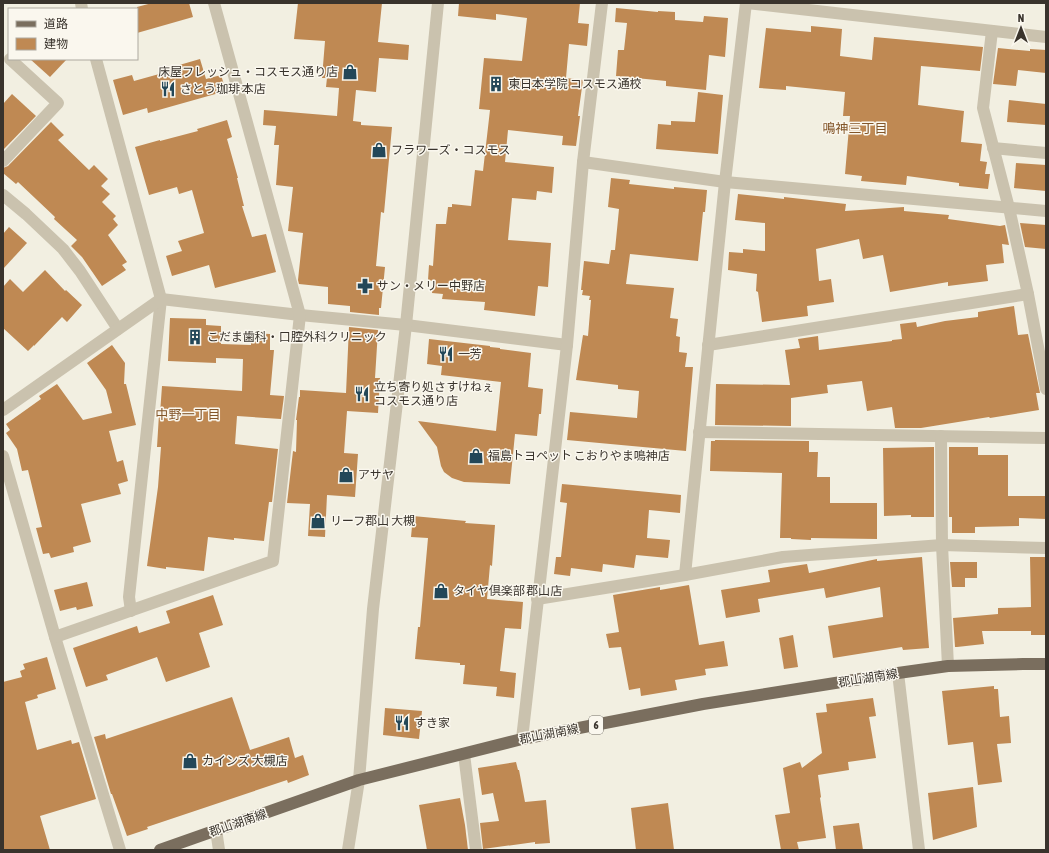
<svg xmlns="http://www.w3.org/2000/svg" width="1049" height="853" viewBox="0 0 1049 853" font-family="'Asap Condensed','Noto Sans JP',sans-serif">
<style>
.building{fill:#bf8953}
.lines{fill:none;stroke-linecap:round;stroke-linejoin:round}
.minor{stroke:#cac2ae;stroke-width:12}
.major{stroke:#7a6e5e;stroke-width:12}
.labels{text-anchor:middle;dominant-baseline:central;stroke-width:3;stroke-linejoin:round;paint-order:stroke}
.shield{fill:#faf7ee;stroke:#736e66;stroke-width:1}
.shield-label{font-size:11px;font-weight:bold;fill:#39332c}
.poi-label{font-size:12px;fill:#39332c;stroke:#faf7ee;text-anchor:start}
.street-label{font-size:12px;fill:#39332c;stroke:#faf7ee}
.neighbourhood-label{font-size:13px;fill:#835629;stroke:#faf7ee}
</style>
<rect width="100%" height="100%" fill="#f2efe1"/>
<!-- building -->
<g class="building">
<polygon points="152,3 189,3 193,17 137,33 137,7"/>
<polygon points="298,3 382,3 378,42 409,45 408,60 379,58 376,92 356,90 353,121 361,122 361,125 392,127 384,213 381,212 376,266 385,267 381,308 379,308 379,315 350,312 350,306 328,304 328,287 299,284 298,280 303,233 288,231 293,187 276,185 279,145 274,145 276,126 263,125 264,110 337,116 339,88 326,87 327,78 322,78 325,41 294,39"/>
<polygon points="459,3 580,3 578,23 589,24 587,46 569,44 566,78 583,80 578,116 580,116 576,146 562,145 563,136 508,130 505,162 554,167 552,193 537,191 536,200 512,198 508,240 551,243 548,287 538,286 535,316 484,310 485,302 442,299 443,294 432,293 433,281 428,280 429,265 433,266 436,224 446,224 448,207 452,207 452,204 471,206 475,170 483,171 490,110 479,109 484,58 522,61 527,18 496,14 496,20 458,16"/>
<polygon points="616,8 658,12 658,11 675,12 675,20 703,22 704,16 728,18 725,57 709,55 706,90 666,86 666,81 616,76 618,50 624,50 627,23 615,22"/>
<polygon points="811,26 842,29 840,56 872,60 874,37 983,47 980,71 921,66 918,105 964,111 961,142 982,144 980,161 987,162 985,174 990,174 988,189 959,186 959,183 907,176 906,185 861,181 862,176 845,174 850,116 843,116 845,92 786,86 786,90 759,88 766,28 811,32"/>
<polygon points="998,48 1030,51 1030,49 1046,50 1046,73 1018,70 1016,86 993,84"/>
<polygon points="30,59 67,59 50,77"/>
<polygon points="200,59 206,79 221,75 226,91 148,113 147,108 123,115 113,80 132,75 134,81 170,71 169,68"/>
<polygon points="698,92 723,95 718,154 656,149 658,124 671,125 671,121 695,122"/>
<polygon points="12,94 36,116 3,150 3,104"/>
<polygon points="1009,100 1046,104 1046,125 1007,122"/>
<polygon points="227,120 232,137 227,139 238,178 237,178 244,206 242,206 252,237 266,234 276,272 215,288 209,265 172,276 166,256 182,251 178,241 204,233 192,190 179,194 177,187 149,195 135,147 160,140 160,141 198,131 197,129"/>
<polygon points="51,122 64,135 58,140 89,170 94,165 108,179 101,186 110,194 102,202 116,216 113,219 118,225 108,235 127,262 122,265 126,270 102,286 82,257 71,246 77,240 54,219 55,217 18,182 16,184 3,173 3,168 8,166"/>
<polygon points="1016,163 1046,165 1046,191 1014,188"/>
<polygon points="611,178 630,180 629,184 674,189 674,187 707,190 705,212 703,212 698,261 630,254 626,284 674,288 670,318 678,319 676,336 680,337 679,352 687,353 685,367 693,367 686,451 567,440 570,412 637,418 639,391 618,389 618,385 576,380 583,335 588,336 591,300 589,300 590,296 582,295 583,290 581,290 584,261 609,264 611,250 615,250 619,209 608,207"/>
<polygon points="738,194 784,199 784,197 846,204 845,211 904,207 904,211 949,215 948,219 1000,226 1005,225 1009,245 1002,244 1004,263 986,265 988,281 948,286 948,282 890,292 883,255 863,259 859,239 816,249 819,281 831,279 834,302 807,306 808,316 762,322 758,292 756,291 757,274 728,270 729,252 743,253 743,249 765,251 765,223 735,220"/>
<polygon points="1020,223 1046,225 1046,249 1025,247"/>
<polygon points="9,227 27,243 3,269 3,234"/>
<polygon points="45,270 65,291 66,290 82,305 67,322 62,317 34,346 34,345 28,351 3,328 3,287 10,279 23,292"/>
<polygon points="1014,306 1018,335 1028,334 1040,393 1036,393 1039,410 990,418 989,417 921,428 895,428 892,407 867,411 862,381 827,385 828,393 791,398 791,426 715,425 716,384 790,385 785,350 800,348 798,339 818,336 819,350 892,341 892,340 902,339 900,324 916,322 917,327 945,321 978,317 978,312"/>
<polygon points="170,318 206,319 206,325 221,326 221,344 251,345 251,333 270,334 270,350 274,350 270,395 284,396 281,419 237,416 235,444 278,449 272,502 269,502 264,541 234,538 234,540 208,537 204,571 166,567 166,569 147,566 158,487 161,447 157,447 159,414 160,414 162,386 242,391 243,359 216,358 216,363 168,361"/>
<polygon points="349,327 378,330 375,378 380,378 378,413 347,411 344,453 358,454 355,497 327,495 325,537 308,536 310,504 287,503 293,451 296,452 297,420 296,420 299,397 300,397 300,390 346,393"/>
<polygon points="429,339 490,346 490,347 500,348 500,349 531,353 528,387 543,389 541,414 539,414 537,436 515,434 510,484 464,482 452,478 444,472 441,466 437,447 418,421 496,431 501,382 441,375 442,366 427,364"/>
<polygon points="112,345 125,363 124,384 126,384 136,425 109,431 117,462 123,460 128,481 118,484 121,494 81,504 91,542 73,547 74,552 51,558 49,553 43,554 36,528 42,527 28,470 22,471 17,449 6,433 10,430 6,424 41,399 39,396 57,384 83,420 112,413 106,390 87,363"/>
<polygon points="715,440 809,441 809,452 818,452 817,477 830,477 830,503 877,503 877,539 811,538 811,540 791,539 791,538 780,538 782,473 710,471 711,441 715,441"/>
<polygon points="934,447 934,517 911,517 911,515 884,516 883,448"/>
<polygon points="949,447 978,447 978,455 1008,455 1008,496 1046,496 1046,519 1019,518 1019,526 975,527 975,533 952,533 952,517 949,517"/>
<polygon points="562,484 681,495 680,513 649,510 647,538 670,540 668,558 636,555 634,568 603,564 602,572 571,568 570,576 554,574 556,557 561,557 567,503 560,502"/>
<polygon points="413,516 466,521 465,523 495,525 492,566 490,565 487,599 523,602 521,629 505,628 500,671 516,673 514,698 496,696 497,687 463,684 465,665 460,665 460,663 415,659 418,627 420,627 428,538 411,537"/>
<polygon points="922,557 929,648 903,650 902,647 833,658 828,626 883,617 880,587 826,598 824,588 758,599 760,612 726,618 721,590 770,582 768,570 807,564 809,573 877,559 877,561"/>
<polygon points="1030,557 1046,557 1046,635 1031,635 1031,631 982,631 984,644 957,647 955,647 953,618 998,614 998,608 1031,607"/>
<polygon points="950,562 977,562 977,578 965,578 965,587 952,587"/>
<polygon points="87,582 93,606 77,610 76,607 60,611 54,590"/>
<polygon points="689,585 699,645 724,641 728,666 705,669 706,675 675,680 677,690 641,696 640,688 629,690 621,647 609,648 606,634 619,632 613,595 660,587 660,590"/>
<polygon points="213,595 223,625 199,633 210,667 166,682 157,657 106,675 108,680 86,687 73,648 137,626 139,633 170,623 166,611"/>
<polygon points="793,635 798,667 784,669 779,638"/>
<polygon points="47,657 56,689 37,695 38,698 25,702 37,750 71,740 72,744 79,742 96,799 40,816 50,850 3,850 3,682 22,677 20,671 25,669 23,664"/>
<polygon points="994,686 994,689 998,689 1000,717 1009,716 1011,743 997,744 1002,782 978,785 973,742 948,745 942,691"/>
<polygon points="232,697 250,750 289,737 295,758 303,755 309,775 288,783 287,780 147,827 148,829 127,836 112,794 111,794 94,737 105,734 106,739"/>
<polygon points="873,698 876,716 869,717 876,758 848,762 849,770 818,775 821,797 820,798 826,838 797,842 799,850 781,850 775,815 790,813 783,768 800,762 802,768 822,753 816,713 827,712 826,704"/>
<polygon points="385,708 422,711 419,739 383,735"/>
<polygon points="516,762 518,770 519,770 525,802 546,800 550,843 535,844 535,842 483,849 480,823 499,821 493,793 482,795 478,768"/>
<polygon points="973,787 977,827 933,840 928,793"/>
<polygon points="460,798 465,825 468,850 427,850 419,805"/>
<polygon points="668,803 674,850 636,850 631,808"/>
<polygon points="859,823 863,850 836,850 833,826"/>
</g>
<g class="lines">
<!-- minor -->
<g class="minor">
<polyline points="81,3 82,9"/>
<polyline points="747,3 1046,37"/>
<polyline points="992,31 983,108 1009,208 1028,294 1046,389"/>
<polyline points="96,59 161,299 129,597 131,611"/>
<polyline points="993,148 1046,153"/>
<polyline points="3,161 58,103 10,59"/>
<polyline points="583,162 725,182 1046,211"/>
<polyline points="3,195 26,214 63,249 80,271 118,329"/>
<polyline points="708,345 1028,294"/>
<polyline points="3,410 161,299 300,315 406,325 567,345"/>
<polyline points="699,432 1046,438"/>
<polyline points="941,436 942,545 948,666"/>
<polyline points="3,456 55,637 120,850"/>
<polyline points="685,575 725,182 746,3"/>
<polyline points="537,599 685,575 783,557 942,545 1046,548"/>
<polyline points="55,637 273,561 300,315 214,3"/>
<polyline points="898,673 919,850"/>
<polyline points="522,739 567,345 583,162 602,3"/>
<polyline points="464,754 476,850"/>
<polyline points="216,830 219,850"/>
<polyline points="348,850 359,780 373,609 406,325 438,3"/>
</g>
<!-- major -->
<polyline class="major" points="160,850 359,780 522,739 703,704 898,673 948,666 1023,664 1046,664"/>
</g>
<!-- icons -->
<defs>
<g id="shop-bare" transform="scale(1.2)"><path d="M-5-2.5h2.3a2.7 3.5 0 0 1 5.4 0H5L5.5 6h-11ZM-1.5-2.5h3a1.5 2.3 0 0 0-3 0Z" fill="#234758" stroke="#faf7ee" stroke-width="2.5" paint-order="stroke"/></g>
<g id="building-bare" transform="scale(1.2)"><path d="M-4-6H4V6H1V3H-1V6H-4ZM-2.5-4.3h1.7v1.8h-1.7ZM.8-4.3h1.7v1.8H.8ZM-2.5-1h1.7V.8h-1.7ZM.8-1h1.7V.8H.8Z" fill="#234758" stroke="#faf7ee" stroke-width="2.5" paint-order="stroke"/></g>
<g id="restaurant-bare" transform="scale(1.2)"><path d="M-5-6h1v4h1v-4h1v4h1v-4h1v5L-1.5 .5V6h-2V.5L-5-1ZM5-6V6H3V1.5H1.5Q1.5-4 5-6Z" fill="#234758" stroke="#faf7ee" stroke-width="2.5" paint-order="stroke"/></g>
<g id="pharmacy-bare" transform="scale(1.2)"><path d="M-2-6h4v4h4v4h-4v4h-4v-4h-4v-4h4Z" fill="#234758" stroke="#faf7ee" stroke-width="2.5" paint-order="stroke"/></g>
</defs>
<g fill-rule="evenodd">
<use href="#shop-bare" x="350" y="72"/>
<use href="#building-bare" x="496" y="84"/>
<use href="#restaurant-bare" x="168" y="89"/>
<use href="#shop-bare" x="379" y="150"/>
<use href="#pharmacy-bare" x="365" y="286"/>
<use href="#building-bare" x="195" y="337"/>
<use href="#restaurant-bare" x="446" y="354"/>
<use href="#restaurant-bare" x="362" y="394"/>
<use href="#shop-bare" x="476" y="456"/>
<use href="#shop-bare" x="346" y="475"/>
<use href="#shop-bare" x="318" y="521"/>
<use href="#shop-bare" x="441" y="591"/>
<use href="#restaurant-bare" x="402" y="723"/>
<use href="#shop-bare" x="190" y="761"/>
</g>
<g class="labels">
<!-- shield labels -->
<rect class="shield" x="589" y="716" width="14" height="18" rx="3"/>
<g class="shield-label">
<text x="596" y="725">6</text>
</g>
<!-- poi labels -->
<g class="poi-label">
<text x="338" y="72" text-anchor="end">床屋フレッシュ・コスモス通り店</text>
<text x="508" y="84">東日本学院 コスモス通校</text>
<text x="180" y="89">さとう珈琲 本店</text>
<text x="391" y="150">フラワーズ・コスモス</text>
<text x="377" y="286">サン・メリー中野店</text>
<text x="207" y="337">こだま歯科・口腔外科クリニック</text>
<text x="458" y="354">一芳</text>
<text x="374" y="387">立ち寄り処さすけねぇ<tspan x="374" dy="14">コスモス通り店</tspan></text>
<text x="488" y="456">福島トヨペット こおりやま鳴神店</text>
<text x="358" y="475">アサヤ</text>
<text x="330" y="521">リーフ郡山 大槻</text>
<text x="453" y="591">タイヤ倶楽部 郡山店</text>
<text x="414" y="723">すき家</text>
<text x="202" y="761">カインズ 大槻店</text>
</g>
<!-- street labels -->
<g class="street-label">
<text transform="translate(868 678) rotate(-9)">郡山湖南線</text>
<text transform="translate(549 734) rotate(-11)">郡山湖南線</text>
<text transform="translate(238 823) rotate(-19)">郡山湖南線</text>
</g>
<!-- neighbourhood labels -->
<g class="neighbourhood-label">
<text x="855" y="128">鳴神三丁目</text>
<text x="188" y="414">中野一丁目</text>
</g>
</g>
<!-- border -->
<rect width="1049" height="853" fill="none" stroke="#39332c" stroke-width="8"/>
<!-- legend -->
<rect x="8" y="8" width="130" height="52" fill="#faf7ee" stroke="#ada9a0"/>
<rect x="16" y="21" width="20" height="6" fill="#7a6e5e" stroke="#ada9a0"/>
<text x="44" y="28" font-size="12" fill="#39332c">道路</text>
<rect x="16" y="38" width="20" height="12" fill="#bf8953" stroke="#ada9a0"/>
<text x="44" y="48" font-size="12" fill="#39332c">建物</text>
<!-- north arrow -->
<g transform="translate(1021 28)" stroke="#faf7ee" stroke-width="3" paint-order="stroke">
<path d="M0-3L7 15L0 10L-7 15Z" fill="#39332c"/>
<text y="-6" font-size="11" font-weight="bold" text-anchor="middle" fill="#39332c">N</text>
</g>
</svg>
